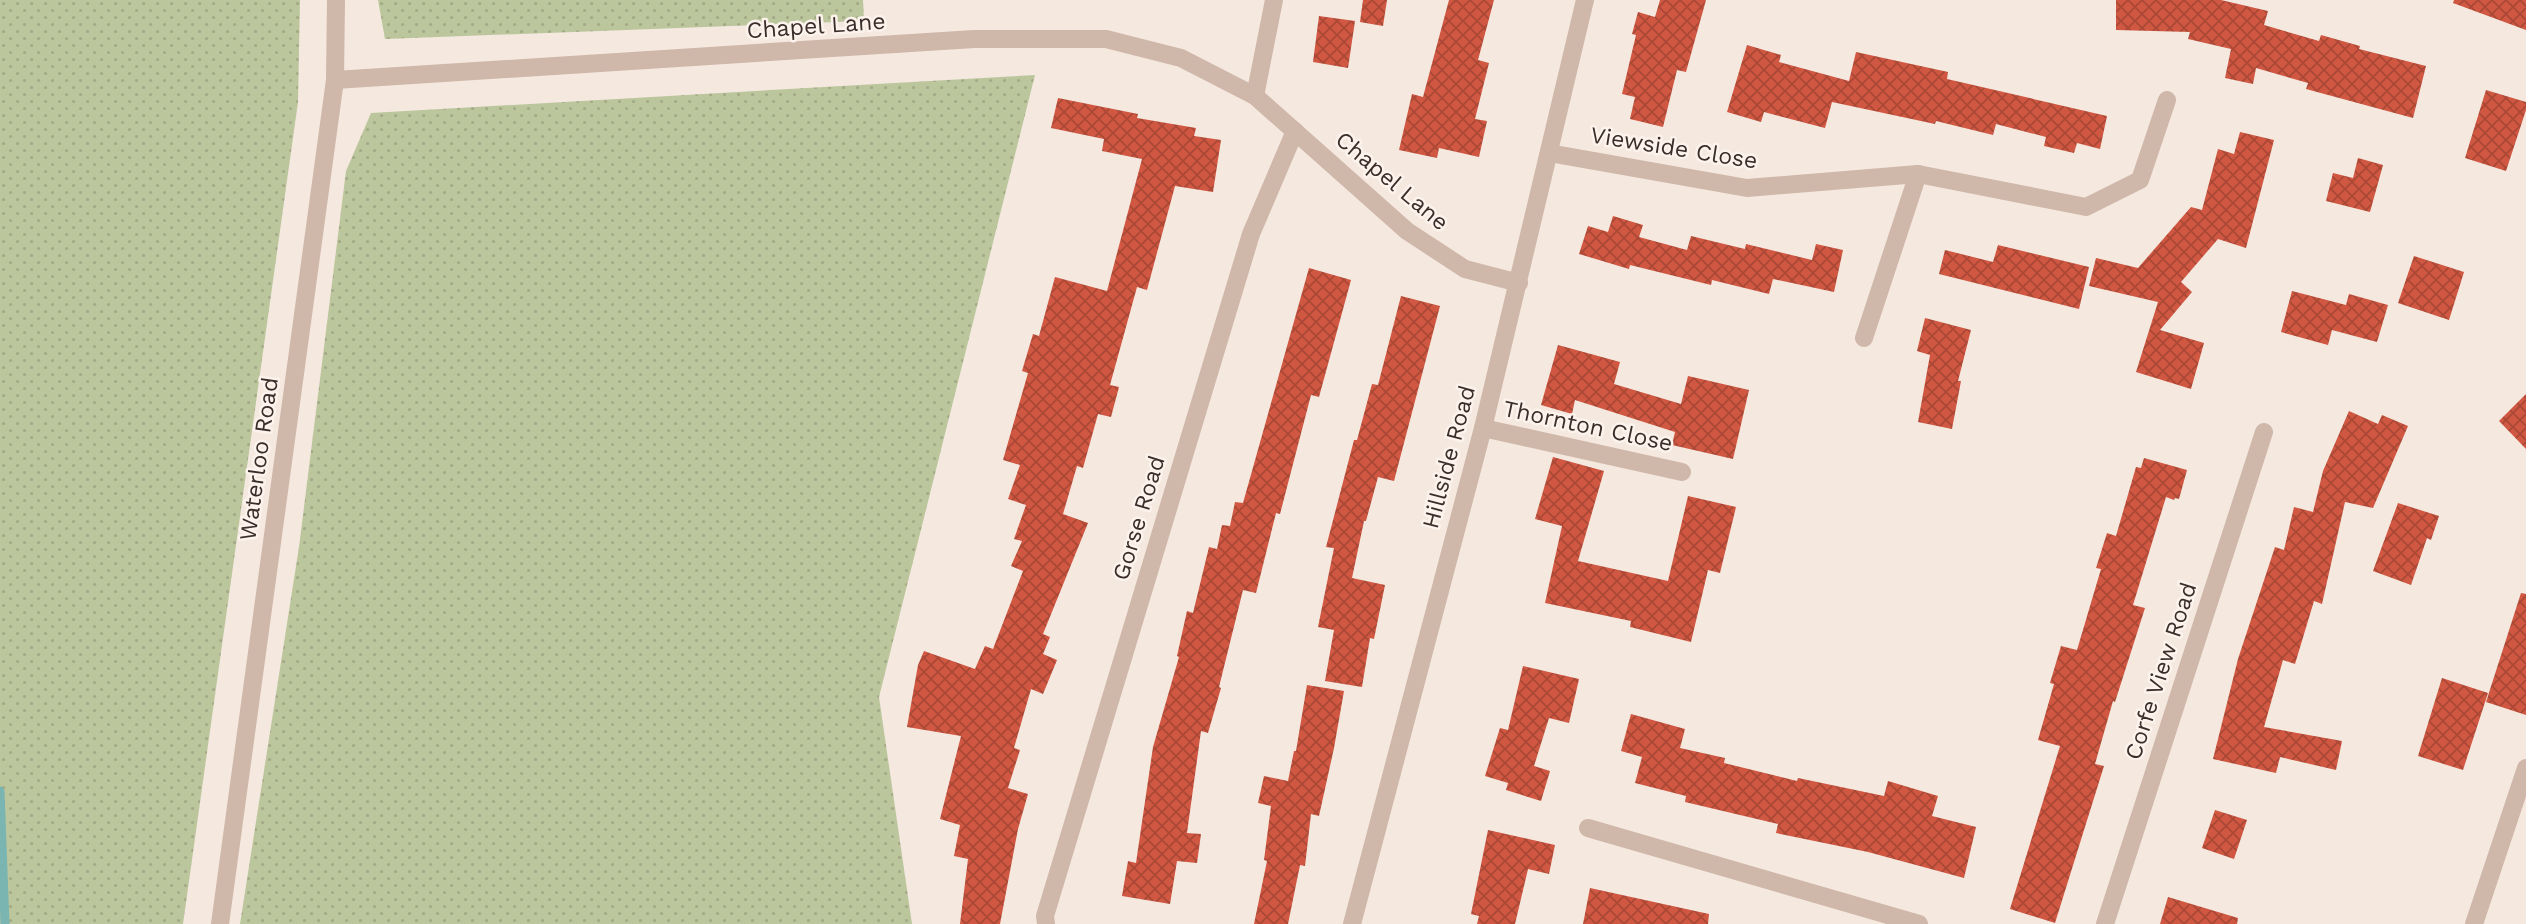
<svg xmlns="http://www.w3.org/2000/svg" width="2526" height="924" viewBox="0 0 2526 924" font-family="'Work Sans',sans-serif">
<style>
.grass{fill:url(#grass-dots)}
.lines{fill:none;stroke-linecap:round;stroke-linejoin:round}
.stream{stroke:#7ab5b2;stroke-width:9}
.building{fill:url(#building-cross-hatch)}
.minor{stroke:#cfb7a9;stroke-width:18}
.labels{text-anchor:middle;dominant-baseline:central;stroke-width:5;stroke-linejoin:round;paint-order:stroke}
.street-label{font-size:23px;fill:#3b2d29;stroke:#fcf3ec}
</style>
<defs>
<pattern id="grass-dots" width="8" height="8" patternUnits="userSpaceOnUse" patternTransform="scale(1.75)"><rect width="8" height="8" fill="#bcc69d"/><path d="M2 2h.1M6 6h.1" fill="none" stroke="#a2aa87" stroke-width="1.8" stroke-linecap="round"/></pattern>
<pattern id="building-cross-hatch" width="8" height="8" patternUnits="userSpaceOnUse" patternTransform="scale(1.75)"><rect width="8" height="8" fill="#d05741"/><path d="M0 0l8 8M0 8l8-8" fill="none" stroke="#aa4836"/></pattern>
</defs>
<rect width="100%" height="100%" fill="#f5e8df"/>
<!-- grass -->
<g class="grass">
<polygon points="0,0 300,0 298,102 183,924 0,924"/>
<polygon points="378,0 863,0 864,21 385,39"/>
<polygon points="1035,75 879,697 912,924 240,924 299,547 346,171 371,113"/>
</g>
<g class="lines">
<!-- stream -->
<polyline class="stream" points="0,791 5,924"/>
</g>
<!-- building -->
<g class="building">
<polygon points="1363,0 1387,0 1383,26 1360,22"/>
<polygon points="1449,0 1494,0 1478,60 1489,63 1475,119 1487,121 1479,157 1439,148 1437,158 1399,150 1412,94 1423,97"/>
<polygon points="1660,0 1706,0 1686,72 1677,70 1663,127 1630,119 1635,97 1622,94 1636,35 1632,34 1638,12 1655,17"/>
<polygon points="2116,0 2221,0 2268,11 2264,25 2319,41 2321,35 2360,46 2359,49 2426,66 2413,118 2306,89 2308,83 2256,68 2253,84 2225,78 2231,49 2188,39 2190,32 2116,30"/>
<polygon points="2454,0 2526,0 2526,30 2453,3"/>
<polygon points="1319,16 1355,21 1348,68 1313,62"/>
<polygon points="1747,45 1781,55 1779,62 1849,81 1856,52 1948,72 1947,79 2107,116 2100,149 2077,143 2074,153 2044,146 2046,137 1996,124 1993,135 1936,121 1935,124 1832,102 1825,128 1764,112 1761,122 1727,112"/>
<polygon points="2486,90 2526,102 2526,110 2506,171 2465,158"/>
<polygon points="1058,98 1138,114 1137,118 1196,128 1194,136 1221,140 1213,192 1175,186 1147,290 1137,287 1110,385 1119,387 1111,417 1098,414 1083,468 1077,466 1063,514 1088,523 1043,634 1050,637 1043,654 1057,660 1043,694 1031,689 1014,748 1020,750 1008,788 1028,794 1018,829 1000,924 960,924 968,859 954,856 960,825 940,819 961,736 907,727 918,665 924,651 975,669 985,646 993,649 1023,571 1011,566 1022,541 1014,539 1026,505 1008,499 1020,465 1003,460 1028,373 1022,371 1033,334 1039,336 1055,277 1107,291 1142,159 1102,151 1104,139 1051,128"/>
<polygon points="2240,132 2274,140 2246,248 2218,239 2181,282 2192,292 2160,330 2204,343 2191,389 2136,372 2158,302 2089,286 2096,258 2138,268 2191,207 2202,210 2218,149 2234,154"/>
<polygon points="2358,158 2383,165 2370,212 2326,201 2333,173 2353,178"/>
<polygon points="1613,216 1643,225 1639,237 1687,250 1691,236 1745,249 1746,244 1812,260 1816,244 1843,250 1834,292 1773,279 1769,294 1712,280 1711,285 1630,265 1629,269 1579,254 1588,226 1608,232"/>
<polygon points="1998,245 2089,267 2079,309 1939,274 1945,250 1993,262"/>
<polygon points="2414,256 2464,272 2449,320 2398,303"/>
<polygon points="1309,268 1351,280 1319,397 1311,395 1280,514 1276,513 1256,593 1243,590 1219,687 1221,688 1208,733 1201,731 1187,833 1201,834 1197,863 1177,861 1170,904 1122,896 1128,861 1136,863 1153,747 1179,657 1177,656 1187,611 1193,613 1209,547 1217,549 1222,525 1230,526 1235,502 1243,503"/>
<polygon points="2292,291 2346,305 2349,294 2388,305 2377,342 2332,330 2328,345 2281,332"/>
<polygon points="1401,296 1440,306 1394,481 1378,477 1366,521 1364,521 1352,578 1385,585 1374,639 1370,638 1362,687 1325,681 1334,630 1318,627 1334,548 1326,547 1354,440 1357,440 1372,384 1378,385"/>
<polygon points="1925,318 1971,330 1958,381 1961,381 1952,429 1918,422 1930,355 1917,351"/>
<polygon points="1558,345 1620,362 1614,384 1681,404 1688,376 1749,390 1733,459 1672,445 1675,432 1575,400 1572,414 1541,405"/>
<polygon points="2526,394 2526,449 2499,421"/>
<polygon points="2349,411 2378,424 2382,415 2408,426 2373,508 2345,502 2322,604 2314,601 2295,664 2283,660 2264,727 2342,741 2336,770 2280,757 2276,773 2213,759 2238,659 2275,547 2284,550 2294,507 2313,512 2323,471"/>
<polygon points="1553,457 1604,471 1578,561 1668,581 1688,496 1736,507 1720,573 1708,570 1691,642 1630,627 1631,621 1545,603 1562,526 1535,519"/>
<polygon points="2144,458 2187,470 2179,499 2175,498 2174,500 2166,497 2133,605 2145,608 2115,702 2113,701 2095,764 2104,766 2055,923 2010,909 2060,746 2038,740 2054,684 2050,683 2061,646 2077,650 2101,569 2096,568 2107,533 2116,536 2136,467 2141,468"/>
<polygon points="2398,503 2439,516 2431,540 2427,538 2411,585 2373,571"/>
<polygon points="2521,593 2526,594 2526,715 2486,702"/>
<polygon points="1523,666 1579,679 1569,723 1549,718 1534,766 1550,771 1541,801 1506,790 1508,783 1485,776 1500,728 1508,730"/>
<polygon points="2442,678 2488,693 2463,770 2418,756"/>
<polygon points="1307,685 1344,691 1334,748 1319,816 1311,814 1305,866 1300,865 1288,924 1254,924 1267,861 1264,860 1271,806 1258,803 1264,776 1288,781 1294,751 1296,751"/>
<polygon points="1631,714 1685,729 1680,748 1725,758 1724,763 1797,781 1798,778 1884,796 1888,781 1938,796 1932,816 1976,827 1964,878 1868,852 1776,833 1778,824 1685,802 1686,796 1635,783 1642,757 1621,751"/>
<polygon points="2215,810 2247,820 2234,859 2202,848"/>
<polygon points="1488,830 1555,845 1549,874 1528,869 1515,924 1477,924 1479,916 1471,914"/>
<polygon points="1590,888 1709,914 1708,924 1583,924"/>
<polygon points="2168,897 2238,918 2237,924 2160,924"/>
</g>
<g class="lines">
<!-- minor -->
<g class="minor">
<polyline points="335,80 974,39 1106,39 1181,58 1255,96 1407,231 1465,269 1519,283"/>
<polyline points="1255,96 1274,0"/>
<polyline points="1549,153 1747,188 1918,174 2086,207 2140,180 2167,100"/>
<polyline points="1864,338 1918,174"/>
<polyline points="1483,428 1682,472"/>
<polyline points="1588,828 1919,924"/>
<polyline points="220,924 335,80 336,0"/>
<polyline points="1046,924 1045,916 1251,234 1295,131"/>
<polyline points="1352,924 1483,428 1585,0"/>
<polyline points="2105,924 2264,432"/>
<polyline points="2474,924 2526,768"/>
</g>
</g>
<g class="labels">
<!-- street labels -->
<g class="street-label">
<text transform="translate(816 26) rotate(-4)">Chapel Lane</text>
<text transform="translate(1674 148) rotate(9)">Viewside Close</text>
<text transform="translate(1392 181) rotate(40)">Chapel Lane</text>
<text transform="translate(1588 426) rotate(12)">Thornton Close</text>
<text transform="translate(1449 457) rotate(-75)">Hillside Road</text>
<text transform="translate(259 459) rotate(-82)">Waterloo Road</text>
<text transform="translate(1139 518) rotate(-73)">Gorse Road</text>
<text transform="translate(2161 671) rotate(-72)">Corfe View Road</text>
</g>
</g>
</svg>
